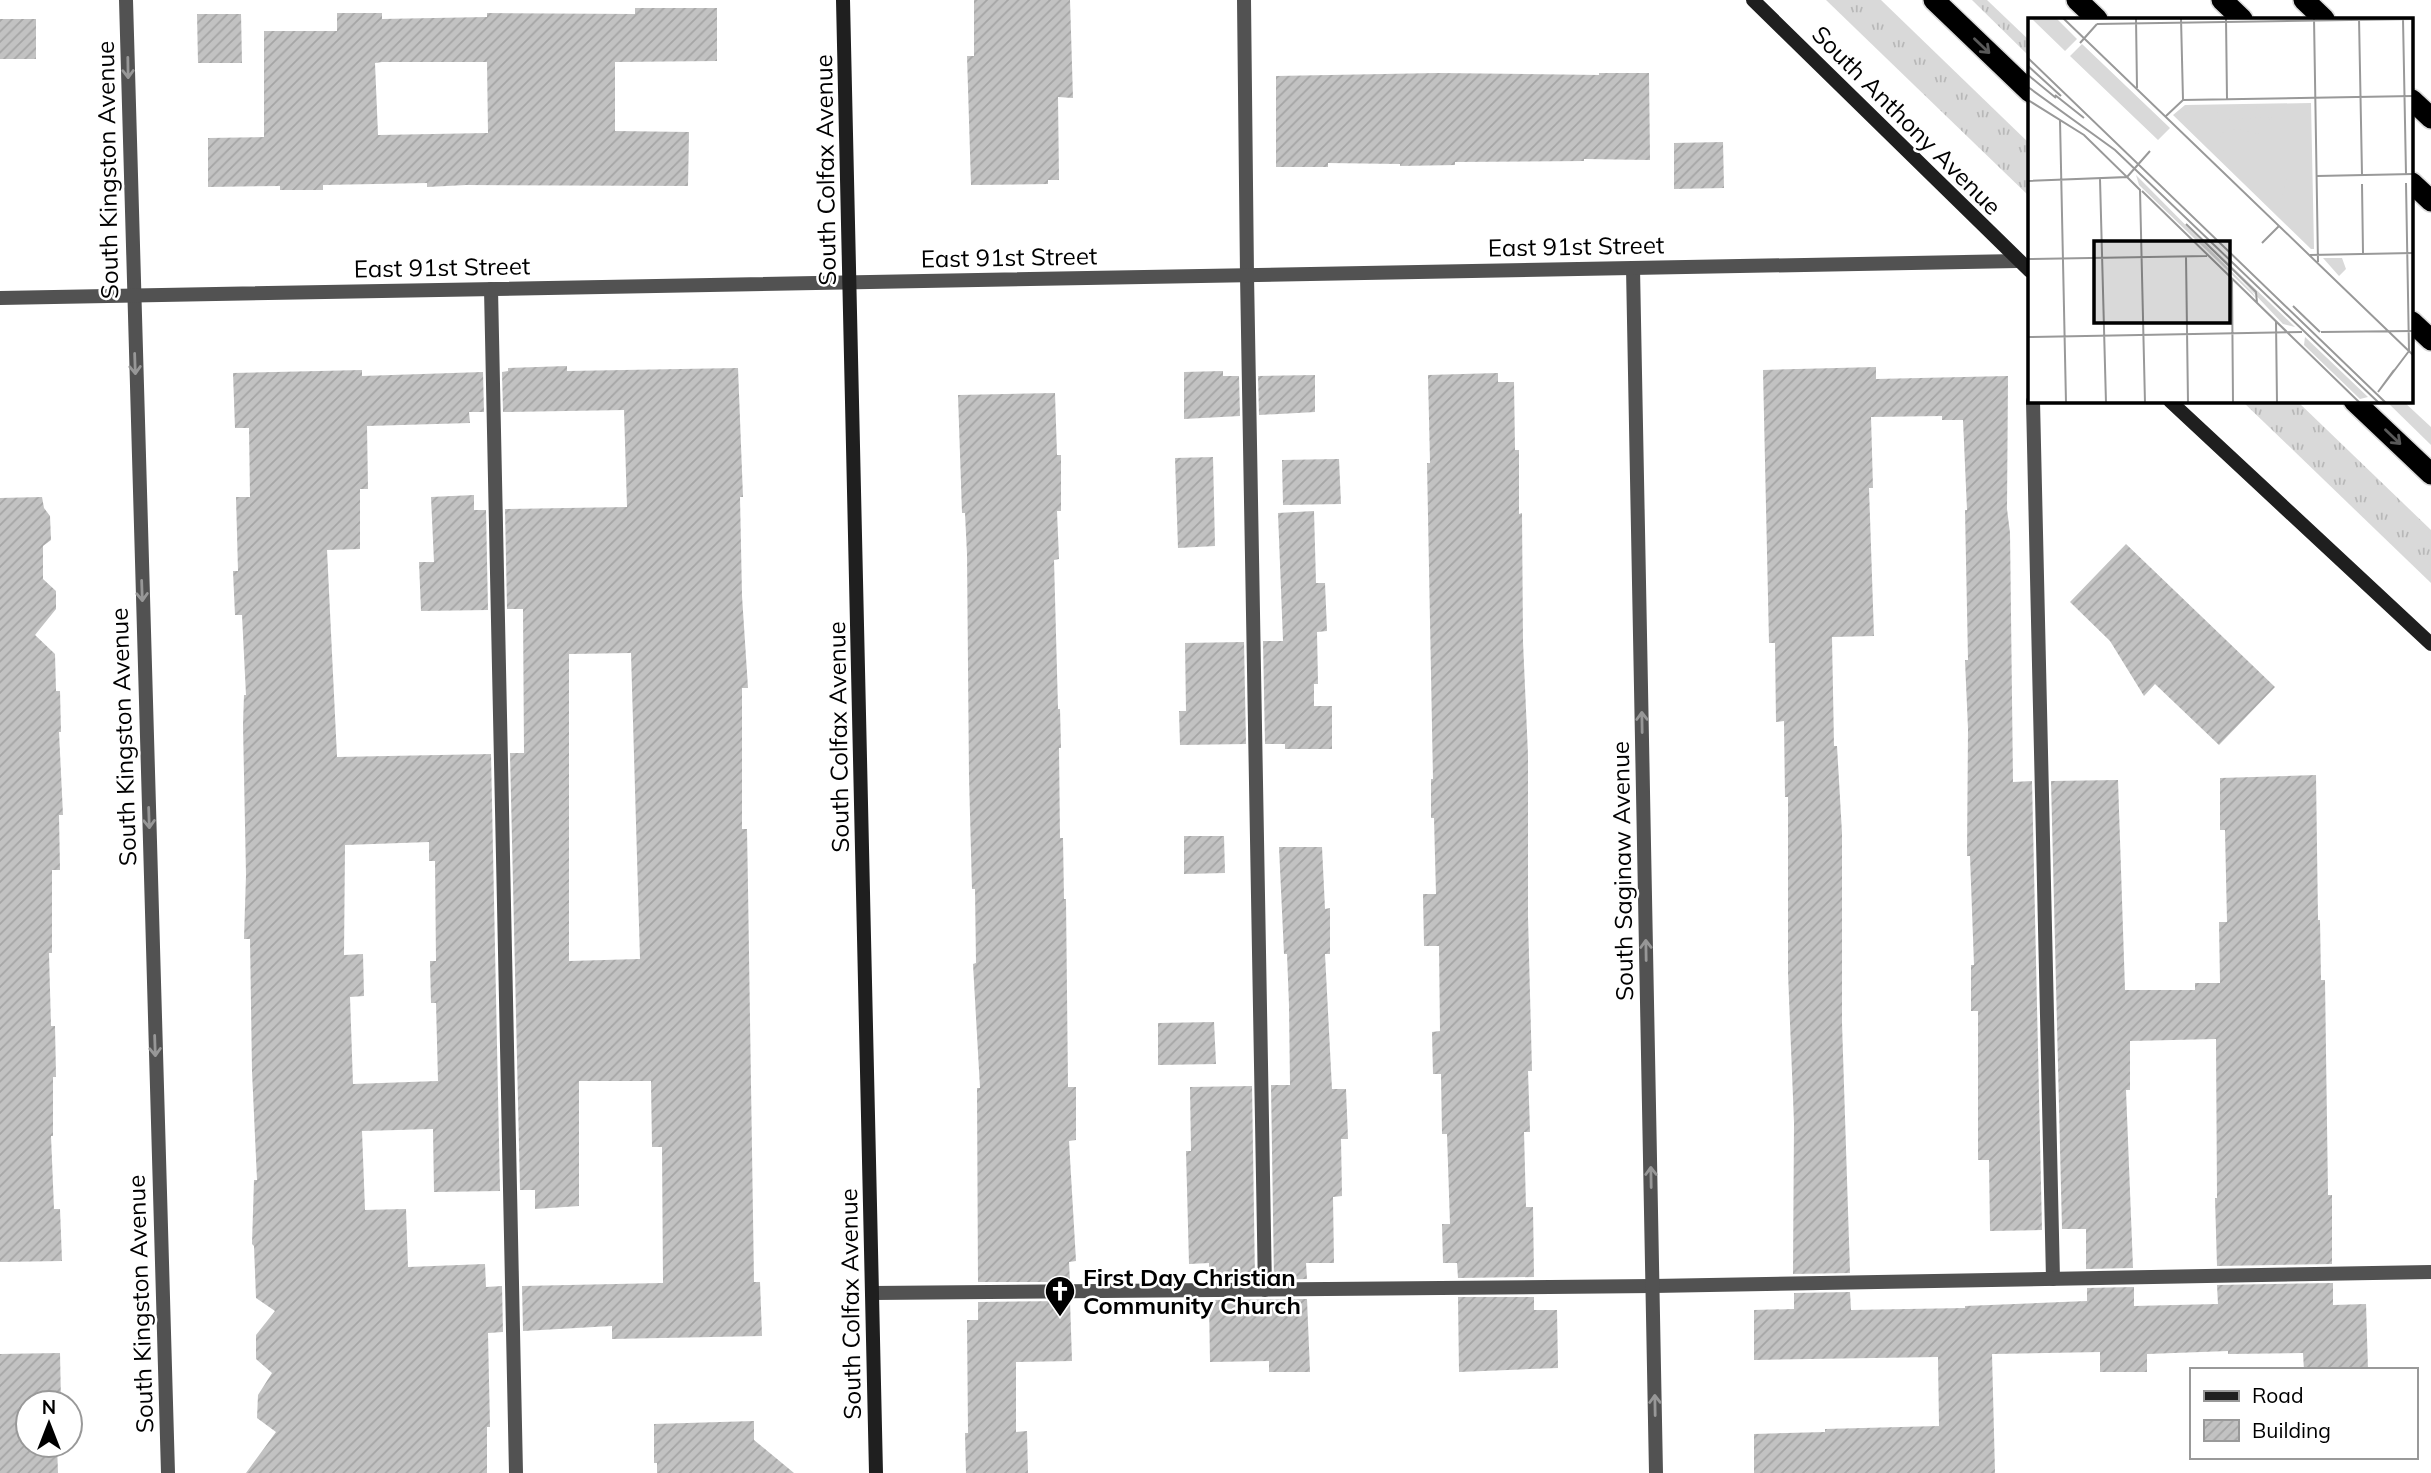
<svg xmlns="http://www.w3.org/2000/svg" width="2431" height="1473" viewBox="0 0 2431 1473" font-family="Mulish,sans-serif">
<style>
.grass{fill:url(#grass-tufts)}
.building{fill:url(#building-hatch);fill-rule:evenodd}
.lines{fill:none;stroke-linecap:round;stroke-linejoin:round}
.highway-casing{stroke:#dbdbdb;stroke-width:24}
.lane{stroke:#525252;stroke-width:14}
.street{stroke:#525252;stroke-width:14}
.secondary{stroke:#1f1f1f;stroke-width:14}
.highway{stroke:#000;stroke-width:21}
.oneway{stroke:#595959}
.oneway2{stroke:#979797}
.labels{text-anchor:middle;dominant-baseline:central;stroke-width:5;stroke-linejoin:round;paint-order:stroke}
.street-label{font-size:24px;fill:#000;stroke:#fff}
.poi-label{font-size:24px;font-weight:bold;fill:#000;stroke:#fff;text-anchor:start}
.inset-road{fill:none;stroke:#999;stroke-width:2}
.view{fill:#000;fill-opacity:0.15;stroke:#000;stroke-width:3.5}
.inset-edge{fill:none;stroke:#000;stroke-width:3.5}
</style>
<defs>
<pattern id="grass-tufts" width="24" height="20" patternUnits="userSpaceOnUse" patternTransform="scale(1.75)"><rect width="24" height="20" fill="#d9d9d9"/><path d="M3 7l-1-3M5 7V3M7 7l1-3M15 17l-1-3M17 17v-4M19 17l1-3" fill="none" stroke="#b8b8b8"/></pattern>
<pattern id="building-hatch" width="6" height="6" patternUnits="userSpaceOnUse" patternTransform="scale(1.75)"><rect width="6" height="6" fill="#c2c2c2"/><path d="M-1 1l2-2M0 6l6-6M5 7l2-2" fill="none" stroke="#a5a5a5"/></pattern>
</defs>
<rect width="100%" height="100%" fill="#fff"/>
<!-- grass -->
<g class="grass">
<polygon points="1826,0 1881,0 2030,144 2030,197"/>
<polygon points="1972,0 1987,0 2030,41 2030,57"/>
<polygon points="2242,401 2297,401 2431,530 2431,583"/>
<polygon points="2386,401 2403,401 2431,427 2431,445"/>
</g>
<!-- building -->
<g class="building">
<polygon points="974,0 1070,0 1073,98 1058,97 1059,180 1048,180 1048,184 971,185 967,56 974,56"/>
<path d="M635,8H717V61L615,62V131L689,132L688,186L466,185L427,187V183L323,185V190H280V186L208,187V138L264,137V31H337V13H382V19L487,17V13L635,14ZM382,62H487L488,133L378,135L375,63Z"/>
<polygon points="197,14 241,14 242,63 198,63"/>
<rect x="0" y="19" width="36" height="40"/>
<polygon points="1438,73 1599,75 1599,73 1649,73 1650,160 1584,159 1584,161 1455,162 1455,165 1400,166 1400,164 1328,163 1328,167 1276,167 1276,76"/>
<polygon points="1723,142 1724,188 1674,189 1674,143"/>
<path d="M567,366V371L738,368L743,497H740L742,596L748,688H742V829H747L748,888L754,1282H760L762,1336L612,1339V1326L523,1331L522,1286L663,1283L662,1147H652L651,1081H579V1206L535,1209V1190H520L510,753H524L523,609H507L505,509L627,507L624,410L503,412L502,372L508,371V368ZM631,653L640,959L569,961V654Z"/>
<polygon points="1876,367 1876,379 2008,376 2007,509 2010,533 2013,782 2032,781 2042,1230 1990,1231 1989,1160 1978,1160 1978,1011 1971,1011 1971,965 1974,965 1970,856 1967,856 1968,729 1965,660 1968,660 1965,510 1967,510 1963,420 1942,420 1942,416 1871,417 1873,488 1869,488 1874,636 1832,637 1834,746 1837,746 1842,833 1842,1023 1850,1273 1793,1274 1794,1123 1788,973 1788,797 1785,797 1784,721 1776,722 1775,643 1769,643 1763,370"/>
<path d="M362,370V376L483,372L484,412H469L470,423L367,426L368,489H360V549L327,550L337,757L491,754L500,1191L434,1192L433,1129L362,1131L365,1210L406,1209L408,1267L485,1264L486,1287L502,1286L503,1332L488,1333L490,1427H487V1473H246L276,1432L257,1418L258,1395L272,1373L256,1359V1335L275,1311L256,1298L254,1246L252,1244L254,1180H257L252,1071L250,939H244L246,875L243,725L244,695H246L242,615H235L233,571H238L236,497H250L249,428H235L233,373ZM429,842V861H435L436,961H430L431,1003H436L438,1081L353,1084L350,997L364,996L363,954L344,955L345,845Z"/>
<polygon points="1223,371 1223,376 1239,376 1240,416 1184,419 1184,372"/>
<polygon points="1498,373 1498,382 1514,382 1515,450 1519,450 1519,514 1522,513 1523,642 1528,755 1528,917 1532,1071 1528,1071 1530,1132 1524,1132 1526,1207 1533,1207 1534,1277 1458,1278 1457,1263 1443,1263 1442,1224 1450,1224 1447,1134 1442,1134 1441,1074 1433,1074 1432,1032 1440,1031 1439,946 1424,946 1423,894 1436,894 1434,818 1431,818 1431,779 1433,779 1427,463 1430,463 1428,375"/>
<polygon points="1315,375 1315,412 1259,415 1258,376"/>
<polygon points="1055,393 1057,455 1061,455 1061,511 1057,511 1059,559 1054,560 1058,709 1060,709 1061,748 1059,748 1060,838 1063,838 1064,899 1066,899 1068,1087 1076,1087 1076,1140 1069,1141 1076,1261 1069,1262 1070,1282 978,1282 977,1088 980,1088 973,964 976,963 975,889 972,889 969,777 967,554 965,513 962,513 958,395"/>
<polygon points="1213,457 1215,546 1178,548 1175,458"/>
<polygon points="1339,459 1341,504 1283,505 1282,460"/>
<polygon points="474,495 474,510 486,510 488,610 421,611 419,562 434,562 431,497"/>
<polygon points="42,497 44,508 50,516 51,540 43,546 43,579 56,591 56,609 35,635 55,654 56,691 60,691 61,732 59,732 63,815 59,815 60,870 52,870 52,953 49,953 51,1026 55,1026 56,1077 53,1077 53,1136 51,1136 54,1209 60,1209 62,1261 0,1262 0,498"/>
<polygon points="1314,511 1316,583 1325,583 1327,631 1317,632 1318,684 1314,684 1314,706 1332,706 1332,749 1285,749 1285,744 1265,744 1263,641 1283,641 1278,513"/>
<polygon points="2126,544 2275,687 2219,745 2155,684 2144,696 2110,641 2070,602"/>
<polygon points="1244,642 1246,744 1180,745 1179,711 1186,711 1185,643"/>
<polygon points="2316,775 2318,920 2320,920 2321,980 2325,980 2328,1195 2332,1195 2332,1264 2217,1266 2215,1198 2217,1198 2216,1039 2130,1041 2130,1090 2126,1090 2133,1268 2086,1269 2086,1229 2062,1229 2051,781 2118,780 2125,990 2195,990 2195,983 2220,983 2219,922 2227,922 2225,830 2220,830 2220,778"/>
<polygon points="1184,836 1224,836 1225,873 1184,874"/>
<polygon points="1279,847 1322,847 1325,909 1330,908 1330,954 1325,954 1332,1089 1346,1089 1348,1139 1341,1139 1342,1196 1333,1197 1334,1263 1306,1263 1307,1279 1274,1280 1271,1085 1290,1085 1289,1005 1287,954 1284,954"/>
<polygon points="1214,1022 1216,1064 1158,1065 1158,1023"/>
<polygon points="1252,1086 1255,1280 1209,1280 1209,1263 1189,1264 1186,1151 1191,1151 1190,1087"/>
<polygon points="2333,1283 2333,1305 2366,1304 2368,1370 2304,1370 2303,1353 2228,1354 2228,1351 2147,1354 2147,1372 2100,1372 2100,1352 1992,1354 1995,1473 1754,1473 1754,1434 1825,1432 1825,1429 1939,1426 1938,1357 1754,1360 1754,1310 1794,1309 1794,1293 1850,1292 1851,1310 1965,1308 1965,1306 2087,1301 2087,1288 2134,1287 2134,1306 2218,1304 2217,1285"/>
<polygon points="1458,1297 1534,1297 1534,1310 1557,1310 1558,1368 1459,1372"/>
<polygon points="1307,1299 1310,1372 1269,1372 1269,1361 1210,1362 1209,1300"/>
<polygon points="1070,1301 1072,1361 1016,1362 1016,1432 1027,1431 1028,1473 966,1473 965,1433 968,1433 967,1320 978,1320 978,1302"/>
<polygon points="60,1353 61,1403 28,1403 28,1445 57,1445 58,1473 0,1473 0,1354"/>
<polygon points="754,1421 754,1440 794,1473 657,1473 657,1463 654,1463 654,1424"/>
</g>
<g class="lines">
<!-- highway casing -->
<g class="highway-casing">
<g id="highway">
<polyline points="1934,0 2030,92"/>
<polyline points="2077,0 2097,19"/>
<polyline points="2222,0 2242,19"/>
<polyline points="2304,0 2324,19"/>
<polyline points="2412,100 2431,118"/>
<polyline points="2412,183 2431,201"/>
<polyline points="2412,322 2431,340"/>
<polyline points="2354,401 2431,474"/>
</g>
</g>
<!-- lane -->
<g class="lane">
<polyline points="1244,0 1247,275 1265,1290"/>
<polyline points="491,289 516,1473"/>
<polyline points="2033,401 2053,1279"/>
<polyline points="872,1293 1653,1286 2431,1272"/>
</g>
<!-- street -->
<g class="street">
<polyline points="126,0 168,1473"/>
<polyline points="1633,268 1656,1473"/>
<polyline points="0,298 2018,261"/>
</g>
<!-- secondary -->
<g class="secondary">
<polyline points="843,0 876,1473"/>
<polyline points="1753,0 2030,271"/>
<polyline points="2170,401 2431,644"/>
</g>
<!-- highway -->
<use href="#highway" class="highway"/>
</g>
<!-- one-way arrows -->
<defs><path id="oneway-shaft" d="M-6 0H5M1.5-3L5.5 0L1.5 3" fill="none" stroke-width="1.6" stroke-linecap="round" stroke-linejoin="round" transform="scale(1.75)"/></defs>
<g class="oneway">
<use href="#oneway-shaft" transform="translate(1982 46) rotate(44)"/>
<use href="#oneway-shaft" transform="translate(2393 437) rotate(44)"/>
</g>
<g class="oneway2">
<use href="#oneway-shaft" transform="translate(128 68) rotate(89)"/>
<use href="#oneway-shaft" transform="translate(135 364) rotate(88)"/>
<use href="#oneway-shaft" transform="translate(142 591) rotate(88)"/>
<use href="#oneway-shaft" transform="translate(1642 722) rotate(-91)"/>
<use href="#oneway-shaft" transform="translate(149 818) rotate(88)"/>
<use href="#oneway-shaft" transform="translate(1646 950) rotate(-91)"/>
<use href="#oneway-shaft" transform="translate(155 1046) rotate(88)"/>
<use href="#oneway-shaft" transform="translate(1651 1177) rotate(-91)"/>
<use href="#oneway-shaft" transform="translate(1655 1405) rotate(-91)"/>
</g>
<!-- icons -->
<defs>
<g id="church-pin" transform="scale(1.575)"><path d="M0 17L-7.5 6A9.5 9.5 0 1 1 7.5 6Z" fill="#000" stroke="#fff"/><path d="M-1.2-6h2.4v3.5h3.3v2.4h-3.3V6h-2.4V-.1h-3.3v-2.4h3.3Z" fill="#fff"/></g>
</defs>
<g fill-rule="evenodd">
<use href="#church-pin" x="1060" y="1291"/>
</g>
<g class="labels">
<!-- street labels -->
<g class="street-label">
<text transform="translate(1907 120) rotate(45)">South Anthony Avenue</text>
<text transform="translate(107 170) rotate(-91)">South Kingston Avenue</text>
<text transform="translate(825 170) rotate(-91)">South Colfax Avenue</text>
<text transform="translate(1576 246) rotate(-1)">East 91st Street</text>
<text transform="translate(1009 257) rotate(-1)">East 91st Street</text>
<text transform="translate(442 267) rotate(-1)">East 91st Street</text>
<text transform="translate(123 737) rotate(-92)">South Kingston Avenue</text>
<text transform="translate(838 737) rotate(-91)">South Colfax Avenue</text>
<text transform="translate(1622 871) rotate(-91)">South Saginaw Avenue</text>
<text transform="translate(140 1304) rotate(-92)">South Kingston Avenue</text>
<text transform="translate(850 1304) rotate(-91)">South Colfax Avenue</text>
</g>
<!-- poi labels -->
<g class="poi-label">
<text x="1083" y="1277">First Day Christian<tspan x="1083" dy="28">Community Church</tspan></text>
</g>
</g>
<!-- overview -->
<g transform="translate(2028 18)">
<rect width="385" height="385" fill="#fff"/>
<path d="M283,85L286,231H283L145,97L157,87ZM108,157L224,274L228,280L111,167ZM168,214L267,309L255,306ZM295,240H314L318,251L311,258ZM277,319L340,379L332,381L276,327Z" fill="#d9d9d9"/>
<path d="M3,0H28L49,21L37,33ZM54,26L142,110L130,122L42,38Z" fill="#d9d9d9"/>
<path d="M196,87H239L246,97L238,104H196L189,95ZM228,88L229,98H235L238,88L243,99L194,102L198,101V89ZM209,111L231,116L254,139L259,158L254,180L230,172L196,136L192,115Z" fill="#d9d9d9" fill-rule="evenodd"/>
<path class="inset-road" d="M35,0L385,337M108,0L109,70M153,0L155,82M198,0L199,81M286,0L290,244M331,0L334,157M375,1L378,156M69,6L385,1M52,25L69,6M0,40L358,385M0,48L33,78M0,57L28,80M0,69L87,132L351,385M27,77L56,100M0,82L56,117L99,159L0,163M138,98L155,82L385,78M32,102L38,385M289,158L385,156M99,159L112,172L117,385M99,159L122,133M72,161L78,385M334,166L335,235M114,173L332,385M158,206L228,274L229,285M234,225L251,208M282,237L385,235M158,238L160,385M0,241L179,238M204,261L205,385M265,288L292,314M248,303L249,385M293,314L385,313M0,319L274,314M350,374L381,333L378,165M350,374L366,352"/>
<path class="view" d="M66,223H202V305H66Z"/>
<rect width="385" height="385" class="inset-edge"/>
</g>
<!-- legend -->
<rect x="2190" y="1368" width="228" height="91" fill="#ffffff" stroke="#999999" stroke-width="2"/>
<rect x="2204" y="1391" width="35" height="10" fill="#1f1f1f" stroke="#999999" stroke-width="2"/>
<text x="2252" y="1403" font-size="21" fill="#000000">Road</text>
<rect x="2204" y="1420" width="35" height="21" fill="url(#building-hatch)" stroke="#999999" stroke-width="2"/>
<text x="2252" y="1438" font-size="21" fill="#000000">Building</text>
<!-- north arrow -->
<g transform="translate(49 1424)"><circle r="33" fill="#ffffff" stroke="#999999" stroke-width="2"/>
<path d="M0-5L12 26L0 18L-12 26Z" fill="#000000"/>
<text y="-10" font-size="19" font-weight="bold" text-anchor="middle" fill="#000000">N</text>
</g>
</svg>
